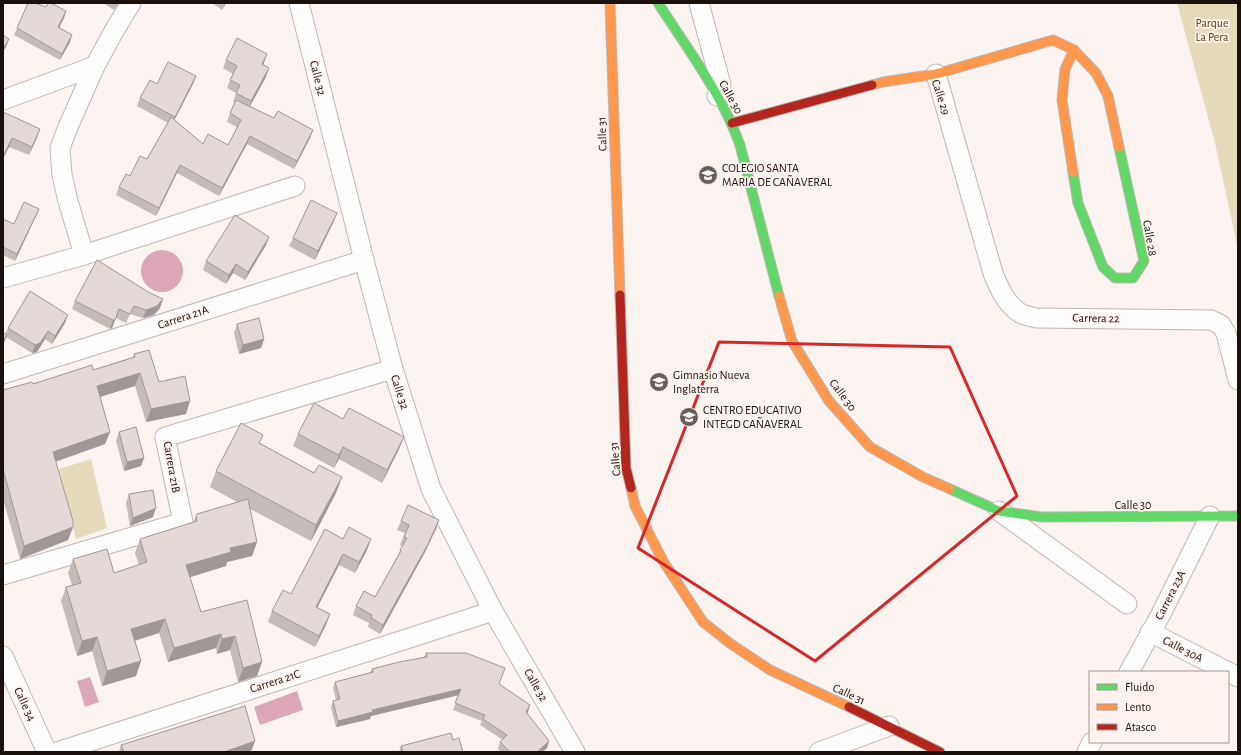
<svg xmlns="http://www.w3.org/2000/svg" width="1241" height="755" viewBox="0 0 1241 755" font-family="'Alegreya Sans',sans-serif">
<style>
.green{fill:#e6dabc}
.water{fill:#dca7b7}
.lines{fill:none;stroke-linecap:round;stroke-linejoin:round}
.street-casing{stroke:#bfb7b4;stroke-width:21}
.fast-casing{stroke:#bfb7b4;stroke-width:11}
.slow-casing{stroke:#bfb7b4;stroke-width:11}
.jam-casing{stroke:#bfb7b4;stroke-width:11}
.street{stroke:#fefdfd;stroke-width:19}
.fast{stroke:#63d668;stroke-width:9}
.slow{stroke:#ff974d;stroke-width:9}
.jam{stroke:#b3261e;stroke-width:9}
.wall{fill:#c5bbb9}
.shaded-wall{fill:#a09896}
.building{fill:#e5d9d7;stroke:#a09896}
.marked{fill:none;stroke:#d62828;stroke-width:3;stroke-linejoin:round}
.labels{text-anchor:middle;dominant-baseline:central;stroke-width:3.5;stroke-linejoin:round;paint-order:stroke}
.park-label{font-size:12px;fill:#564711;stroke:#fdf2ed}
.street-label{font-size:12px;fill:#1a100c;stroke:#fdf2ed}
.poi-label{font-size:12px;fill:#1a100c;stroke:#fdf2ed;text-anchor:start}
</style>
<rect width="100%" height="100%" fill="#faf3f0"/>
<!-- green -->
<g class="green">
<polygon points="1177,3 1238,3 1238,249 1215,143"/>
<polygon points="91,459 107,528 76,539 59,469"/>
</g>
<!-- water -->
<g class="water">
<circle cx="162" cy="271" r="21"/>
<polygon points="90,677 99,702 85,707 77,681"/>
<polygon points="297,691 303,710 260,725 254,707"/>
</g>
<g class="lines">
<!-- street casing -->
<g class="street-casing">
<g id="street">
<polyline points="299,3 364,260 393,369 431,489 493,611 575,752"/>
<polyline points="699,3 721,85 717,96"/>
<path d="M936,74L993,273C999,288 1006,304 1020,313C1024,316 1031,316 1036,318L1211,320L1221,325L1226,333L1238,380"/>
<polyline points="3,100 95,66"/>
<polyline points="84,255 68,201 62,175 60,148 68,127 95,66 114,31 131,3"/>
<polyline points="3,278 84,255 295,186"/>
<polyline points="3,374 364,260"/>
<polyline points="999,511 1127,604"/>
<polyline points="3,575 183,522 165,437 393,369"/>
<polyline points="1150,632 1238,677"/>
<polyline points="3,656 47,752"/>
<polyline points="1129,672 1161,614 1210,516"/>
<polyline points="57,752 493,611"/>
<polyline points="819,752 889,726"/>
<polyline points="1087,752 1092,742"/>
</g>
</g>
<!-- fast casing -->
<g class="fast-casing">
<g id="fast">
<path d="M658,3C687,48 722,94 740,145L779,296"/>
<polyline points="1073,172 1078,203 1103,267 1115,278 1133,278 1144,261 1119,147"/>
<polyline points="950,489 999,511 1042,517 1238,516"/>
</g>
</g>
<!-- slow casing -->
<g class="slow-casing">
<g id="slow">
<polyline points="610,3 620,295"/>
<polyline points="872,85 883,82 936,74 1053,40 1074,50 1096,73 1108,96 1119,147"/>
<polyline points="1073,172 1062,100 1065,69 1074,50"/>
<polyline points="779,296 792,341 829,401 870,447 923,477 950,489"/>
<polyline points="631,488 635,506 663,561 703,622 731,644 770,670 849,707"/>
</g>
</g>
<!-- jam casing -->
<g class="jam-casing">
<g id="jam">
<polyline points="732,123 872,85"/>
<polyline points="620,295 626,468 631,488"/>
<polyline points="849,707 940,752"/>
</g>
</g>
<!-- street -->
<use href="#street" class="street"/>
<!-- fast -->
<use href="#fast" class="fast"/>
<!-- slow -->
<use href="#slow" class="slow"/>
<!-- jam -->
<use href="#jam" class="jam"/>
</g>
<!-- wall -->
<g class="wall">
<polygon points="103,3 118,3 114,10"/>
<polygon points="212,3 226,3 222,10"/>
<polygon points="46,7 66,11 64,18 59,28 70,42 60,60 14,35 17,28"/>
<polygon points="226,60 264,63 263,65 266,77 249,106 274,118 313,130 310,138 294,169 247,144 219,196 177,173 156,216 116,195 119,187 147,159 168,123 137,106 140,98 157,84 196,76 193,84 174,120 203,144 228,145 237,127 227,122 230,113 235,103 233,102 236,93 227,88 230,80 233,74 223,68"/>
<polygon points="3,112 37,138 29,155 9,147 3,159"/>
<polygon points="39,209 36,216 15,261 3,255 3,219 14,224"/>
<polygon points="334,221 315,260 289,246 293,238"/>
<polygon points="266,245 245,280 233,273 226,284 203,270 206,261"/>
<polygon points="75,301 160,308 154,315 143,318 130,314 126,323 116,318 112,328 110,329 72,309"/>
<polygon points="65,323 52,344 45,339 37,352 32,353 6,337 3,345 3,333 5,334 8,328"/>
<polygon points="237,324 264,339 261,348 239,354 234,333"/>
<polygon points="134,354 159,382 186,414 146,422 135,386 100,397 110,432 105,444 56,462 73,527 68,540 20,559 3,499 3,390 93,370 133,357"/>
<polygon points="119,432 144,458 141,466 124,471 116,441"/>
<polygon points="298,434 399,449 382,483 339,459 334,468 293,446"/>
<polygon points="260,443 314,473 342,477 336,493 311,541 250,509 257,542 252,556 227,562 226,566 190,577 201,612 247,600 257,676 238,682 230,650 217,654 216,648 168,662 159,633 135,641 141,661 136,676 102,686 92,651 77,656 61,601 66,587 72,585 68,573 73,559 114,573 139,565 135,553 140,539 193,523 196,516 237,502 210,487 216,471"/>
<polygon points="129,494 153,517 130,526 126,503"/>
<polygon points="439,520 436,529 424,554 380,634 368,627 369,623 353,615 356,606 375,597 397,557 402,546 400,545 405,533 397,530 401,521"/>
<polygon points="343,539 367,550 355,573 339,565 317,608 330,614 326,625 315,647 268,622 272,611 291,594"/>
<polygon points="426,653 499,684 530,705 527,714 549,741 547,748 542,752 501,752 498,749 500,742 503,740 480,725 482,721 453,710 459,695 371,716 370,719 336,727 331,707 333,701 336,700 333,688 335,682 370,673 372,669 424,657"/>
<polygon points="453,740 463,752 399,752 401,746"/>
<polygon points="121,745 252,750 246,752 119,752"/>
</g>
<!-- shaded-wall -->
<g class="shaded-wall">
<polygon points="117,3 118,3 114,10"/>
<polygon points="225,3 226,3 222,10"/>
<polygon points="66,11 64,18 56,34 58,27"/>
<polygon points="72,35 70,42 60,60 62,54"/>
<polygon points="9,39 6,47 3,52 3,49"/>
<polygon points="267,54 264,63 259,73 262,64"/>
<polygon points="269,68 266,77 248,110 251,101"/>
<polygon points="196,76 193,84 172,125 175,117"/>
<polygon points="40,129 37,138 29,155 32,147"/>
<polygon points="313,130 310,138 294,169 297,161"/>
<polygon points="250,136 247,144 219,196 222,188"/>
<polygon points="12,138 9,147 3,159 4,155"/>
<polygon points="180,165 177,173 156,216 159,208"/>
<polygon points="39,209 36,216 15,261 17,254"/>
<polygon points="337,213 334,221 315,260 318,251"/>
<polygon points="269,237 266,245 245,280 248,272"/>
<polygon points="236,264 233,273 226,284 229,275"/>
<polygon points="163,299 160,308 154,315 143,318 146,310"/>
<polygon points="119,309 112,328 110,329 113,320"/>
<polygon points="68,315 65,323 52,344 55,336"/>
<polygon points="48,331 45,339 37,352 32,353 35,345"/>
<polygon points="7,335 4,343 3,345 3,340"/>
<polygon points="264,339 261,348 239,354 243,345"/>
<polygon points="140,373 135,386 93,399 97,386"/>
<polygon points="190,401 186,414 146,422 151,409"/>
<polygon points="110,432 105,444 48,464 53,452"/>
<polygon points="404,437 399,449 382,483 387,470"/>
<polygon points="343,447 339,459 334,468 339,455"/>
<polygon points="144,458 141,466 124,471 127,462"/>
<polygon points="342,477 336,493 311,541 316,525"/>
<polygon points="156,508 153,517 130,526 133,518"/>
<polygon points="439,520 436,529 424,554 380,634 383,625"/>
<polygon points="73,527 68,540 20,559 24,546"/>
<polygon points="371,539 367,550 355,573 359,562"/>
<polygon points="257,542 252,556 227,562 226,566 181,580 186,565 230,548"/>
<polygon points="343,554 339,565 312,618 316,607"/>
<polygon points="330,614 326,625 315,647 319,636"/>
<polygon points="165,619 159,633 126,643 131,629"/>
<polygon points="221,634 216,648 168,662 174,648"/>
<polygon points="235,636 230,650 217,654 222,639"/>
<polygon points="97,637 92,651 77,656 82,641"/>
<polygon points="141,661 136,676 102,686 107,671"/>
<polygon points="262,662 257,676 238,682 243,668"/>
<polygon points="461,689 459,695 371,716 370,719 336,727 338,721 372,710"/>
<polygon points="530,705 528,712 523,718 526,712"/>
<polygon points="255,741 252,750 246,752 224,752"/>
<polygon points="549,741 547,748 542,752 538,752"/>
</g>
<!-- building -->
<g class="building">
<polygon points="28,3 35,3 46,7 48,3 51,3 66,11 58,27 72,35 62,54 17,28"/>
<polygon points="3,35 9,39 3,49"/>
<polygon points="237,38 267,54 262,64 269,68 251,101 236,93 240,85 230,80 237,66 226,60"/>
<polygon points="168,62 196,76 175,117 140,98 150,80 157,84"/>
<polygon points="236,100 274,118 278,111 313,130 297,161 250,136 222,188 180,165 159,208 119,187 126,174 130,176 140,156 147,159 171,117 203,144 208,134 228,145 241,120 230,113"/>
<polygon points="3,112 40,129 32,147 12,138 4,155 3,155"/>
<polygon points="311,200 337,213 318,251 293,238"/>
<polygon points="24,202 39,209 17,254 3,247 3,219 14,224"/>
<polygon points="235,215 269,237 248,272 236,264 229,275 206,261"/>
<polygon points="97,260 150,293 163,299 157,306 146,310 134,306 130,314 119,309 115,320 113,320 75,301"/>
<polygon points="30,291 68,315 55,336 48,331 40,343 35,345 8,328"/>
<polygon points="259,318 264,339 243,345 237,324"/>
<polygon points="3,333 7,335 3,340"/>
<polygon points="149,350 159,382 185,376 190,401 151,409 140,373 97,386 110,432 53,452 73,521 73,527 24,546 3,469 3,390 32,382 33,384 92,365 93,370 135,357 134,354"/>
<polygon points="314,403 343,419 349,408 404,437 387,470 343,447 339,455 298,434"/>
<polygon points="241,423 263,435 259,443 314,473 319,465 342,477 316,525 216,471"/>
<polygon points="136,427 144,458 127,462 119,432"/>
<polygon points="153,490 156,508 133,518 129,494"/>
<polygon points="248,499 257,542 230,548 231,552 186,565 201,612 247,600 262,662 243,668 235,636 222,639 221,634 174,648 165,619 131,629 141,661 107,671 97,637 82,641 66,587 81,583 73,559 107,549 114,573 147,562 140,539 197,521 196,516 197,514"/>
<polygon points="408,505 439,520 427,546 383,625 371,618 372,615 356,606 364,591 375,597 401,551 400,550 407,538 404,537 409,525 401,521"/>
<polygon points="349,527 371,539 359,562 343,554 316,607 330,614 319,636 272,611 283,590 291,594 325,529 343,539"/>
<polygon points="426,653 466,653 505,668 499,684 530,705 526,712 549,741 538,751 539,752 510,752 500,742 507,735 483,719 485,715 455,703 461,689 372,710 373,712 338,721 333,701 340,699 335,682 373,672 372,669 399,662 427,657"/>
<polygon points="245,706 255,741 224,752 124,752 121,745"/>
<polygon points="451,733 453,740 459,738 463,752 403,752 401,746"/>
</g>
<!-- marked area -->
<path class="marked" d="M719,342L950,347L1017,496L815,661L638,548Z"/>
<!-- icons -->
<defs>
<g id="school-disc" transform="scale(1)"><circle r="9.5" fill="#685f5c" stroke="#fdf2ed"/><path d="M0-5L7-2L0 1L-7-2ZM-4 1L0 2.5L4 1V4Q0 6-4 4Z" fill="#fff"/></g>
</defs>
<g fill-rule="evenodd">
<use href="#school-disc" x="708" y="175"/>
<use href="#school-disc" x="659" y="382"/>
<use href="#school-disc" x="689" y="417"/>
</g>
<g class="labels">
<!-- park labels -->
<g class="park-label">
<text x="1212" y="23">Parque<tspan x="1212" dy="14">La Pera</tspan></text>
</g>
<!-- street labels -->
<g class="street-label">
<text transform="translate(318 78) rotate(76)">Calle 32</text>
<text transform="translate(731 97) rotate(61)">Calle 30</text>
<text transform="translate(941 97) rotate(72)">Calle 29</text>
<text transform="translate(602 134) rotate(-92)">Calle 31</text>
<text transform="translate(1150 238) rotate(80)">Calle 28</text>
<text transform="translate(183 317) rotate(-18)">Carrera 21A</text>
<text transform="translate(1096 318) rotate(1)">Carrera 22</text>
<text transform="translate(400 392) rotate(72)">Calle 32</text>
<text transform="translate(843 395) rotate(53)">Calle 30</text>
<text transform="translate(615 459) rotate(-95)">Calle 31</text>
<text transform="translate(172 467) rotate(80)">Carrera 21B</text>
<text x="1133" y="505">Calle 30</text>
<text transform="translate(1170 595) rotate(-63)">Carrera 23A</text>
<text transform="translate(1183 649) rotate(27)">Calle 30A</text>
<text transform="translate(275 681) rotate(-18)">Carrera 21C</text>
<text transform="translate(536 685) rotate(60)">Calle 32</text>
<text transform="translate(849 694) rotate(25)">Calle 31</text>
<text transform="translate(25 704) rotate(65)">Calle 34</text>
</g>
<!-- poi labels -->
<g class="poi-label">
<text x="722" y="168">COLEGIO SANTA<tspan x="722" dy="14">MARIA DE CAÑAVERAL</tspan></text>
<text x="673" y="375">Gimnasio Nueva<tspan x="673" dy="14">Inglaterra</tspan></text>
<text x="703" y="410">CENTRO EDUCATIVO<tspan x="703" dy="14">INTEGD CAÑAVERAL</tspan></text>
</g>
</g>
<!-- border -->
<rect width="1241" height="755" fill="none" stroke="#1a100c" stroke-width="8"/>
<!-- legend -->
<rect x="1089" y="671" width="140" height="72" fill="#fdf2ed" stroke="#a29893"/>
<rect x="1097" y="684" width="20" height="6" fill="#63d668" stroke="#a29893"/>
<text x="1125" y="691" font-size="12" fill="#1a100c">Fluido</text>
<rect x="1097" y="704" width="20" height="6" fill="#ff974d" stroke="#a29893"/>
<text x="1125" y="711" font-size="12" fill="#1a100c">Lento</text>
<rect x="1097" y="724" width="20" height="6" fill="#b3261e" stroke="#a29893"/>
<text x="1125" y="731" font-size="12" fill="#1a100c">Atasco</text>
</svg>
